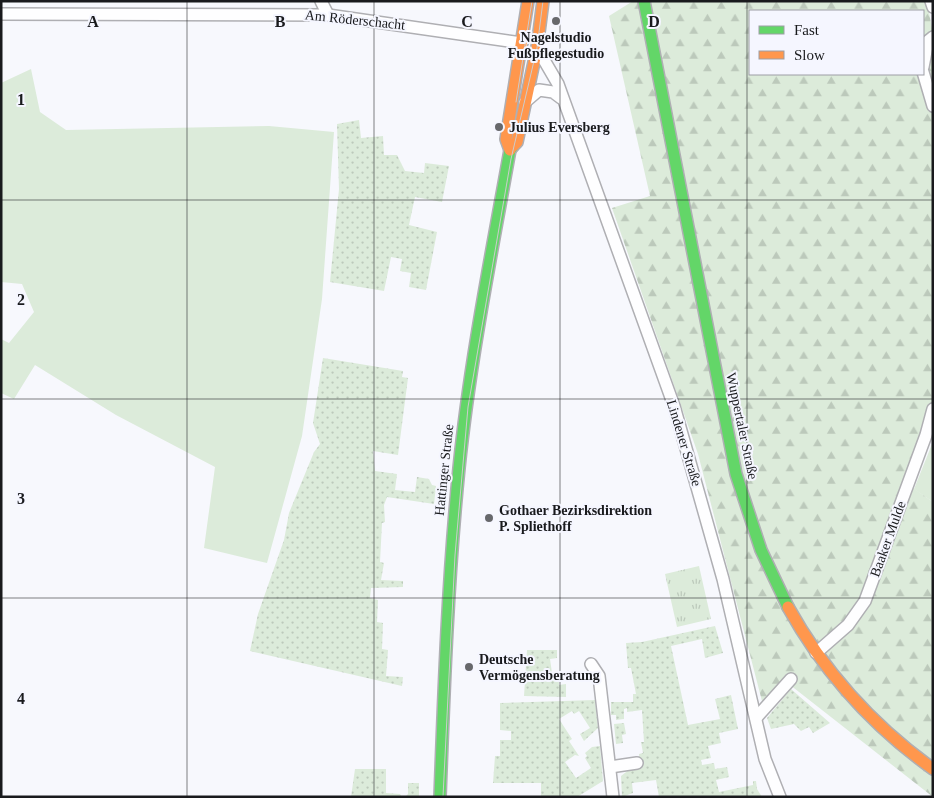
<svg xmlns="http://www.w3.org/2000/svg" width="934" height="798" viewBox="0 0 934 798" font-family="Georgia,serif">
<style>
.grass{fill:#dcebda}
.forest{fill:url(#forest-firs);fill-rule:evenodd}
.park{fill:url(#park-tufts)}
.garden{fill:url(#garden-dots)}
.lines{fill:none;stroke-linecap:round;stroke-linejoin:round}
.street-casing{stroke:#afafb3;stroke-width:14}
.fast-casing{stroke:#afafb3;stroke-width:14}
.slow-casing{stroke:#afafb3;stroke-width:14}
.street{stroke:#fefeff;stroke-width:11}
.fast{stroke:#63d668;stroke-width:11}
.slow{stroke:#ff974d;stroke-width:11}
.tram{stroke:#cccccd;stroke-width:1}
.grid{fill:none;stroke:#191a1d;stroke-width:1;stroke-opacity:0.55}
.poi-dot{fill:#67686b;stroke:#f5f6ff;stroke-width:2}
.labels{text-anchor:middle;dominant-baseline:central;stroke-width:4;stroke-linejoin:round;paint-order:stroke}
.street-label{font-size:14px;fill:#191a1d;stroke:#f5f6ff}
.poi-label{font-size:14px;font-weight:bold;fill:#191a1d;stroke:#f5f6ff;text-anchor:start}
.grid-label{font-size:16px;text-anchor:middle;font-weight:bold;fill:#191a1d;stroke:#f5f6ff;stroke-width:4;stroke-linejoin:round;paint-order:stroke}
</style>
<defs>
<pattern id="forest-firs" width="22" height="20" patternUnits="userSpaceOnUse" patternTransform="scale(1.25)"><rect width="22" height="20" fill="#dcebda"/><path d="M5 1l3.5 6h-7zM16 11l3.5 6h-7z" fill="#bcc9bb"/></pattern>
<pattern id="park-tufts" width="24" height="20" patternUnits="userSpaceOnUse" patternTransform="scale(1.25)"><rect width="24" height="20" fill="#dcebda"/><path d="M3 7l-1-3M5 7V3M7 7l1-3M15 17l-1-3M17 17v-4M19 17l1-3" fill="none" stroke="#bcc9bb"/></pattern>
<pattern id="garden-dots" width="8" height="8" patternUnits="userSpaceOnUse" patternTransform="scale(1.25)"><rect width="8" height="8" fill="#dcebda"/><path d="M2 2h.1M6 6h.1" fill="none" stroke="#bcc9bb" stroke-width="1.8" stroke-linecap="round"/></pattern>
</defs>
<rect width="100%" height="100%" fill="#f7f8fd"/>
<!-- grass -->
<g class="grass">
<polygon points="31,69 40,112 66,130 269,126 334,132 322,299 302,436 267,563 204,548 215,467 116,415 35,365 14,399 1,393 1,339 9,343 34,312 22,284 1,282 1,83"/>
<polygon points="932,444 933,445 933,502 914,489"/>
</g>
<!-- forest -->
<path class="forest" d="M633,1H927L933,34V401L906,483L933,502V797L785,681L763,705L698,454L612,208L650,196L609,16ZM750,11H923V74H750Z"/>
<!-- park -->
<polygon class="park" points="699,566 711,619 677,627 665,574"/>
<!-- garden -->
<g class="garden">
<polygon points="359,120 361,138 383,136 384,155 397,155 405,171 424,173 425,163 449,166 442,202 415,197 409,225 437,232 426,290 409,287 411,273 400,271 402,259 391,257 384,291 330,282 339,189 337,124"/>
<polygon points="323,358 403,371 402,377 408,378 398,455 373,451 375,471 397,474 395,490 415,492 417,477 429,479 432,485 436,486 434,504 387,497 384,505 385,522 382,523 380,562 384,563 381,580 403,581 403,587 371,588 370,598 378,600 377,622 383,623 382,649 388,650 386,676 403,677 402,686 250,651 258,614 284,540 289,513 314,452 320,444 313,423"/>
<polygon points="715,626 723,653 705,658 702,639 671,646 688,725 720,719 715,699 731,695 738,729 719,733 721,743 708,746 711,758 701,760 702,765 714,763 715,769 727,767 729,777 716,780 719,792 753,785 753,781 756,781 757,789 762,797 659,797 656,780 632,783 633,793 622,797 621,776 630,769 640,768 639,754 643,753 641,742 644,742 642,710 627,712 627,708 624,709 624,719 616,720 616,715 611,715 611,702 633,702 633,694 636,694 631,668 628,668 626,643 642,642"/>
<polygon points="527,650 557,650 557,658 550,659 552,673 558,672 559,685 566,684 566,697 524,696"/>
<polygon points="791,689 830,723 813,733 809,727 801,731 794,724 771,729 767,718"/>
<polygon points="595,700 598,728 584,741 580,734 590,728 579,711 574,714 572,711 559,719 572,739 569,741 579,756 575,755 565,762 576,778 591,768 585,758 587,756 585,753 592,747 600,746 603,781 577,797 541,797 541,783 493,783 495,756 500,756 500,740 511,740 511,731 500,730 500,703"/>
<polygon points="624,723 626,734 622,735 623,743 616,744 614,724"/>
<polygon points="355,769 386,769 386,793 400,794 402,797 351,797"/>
<polygon points="408,783 419,783 419,797 405,797 408,794"/>
</g>
<g class="lines">
<!-- street casing -->
<g class="street-casing">
<g id="street">
<polyline points="321,1 328,15"/>
<polyline points="931,1 933,7"/>
<polyline points="1,14 328,15 522,43"/>
<polyline points="537,48 558,84 674,406 723,579 765,759 780,797"/>
<polyline points="923,67 928,41 933,37"/>
<polyline points="923,72 933,106"/>
<polyline points="525,102 539,90 553,92 561,98"/>
<polyline points="816,653 848,625 865,601 926,435 933,409"/>
<polyline points="591,664 599,676 613,797"/>
<polyline points="756,718 791,679"/>
<polyline points="610,767 637,763"/>
</g>
</g>
<!-- fast casing -->
<g class="fast-casing">
<g id="fast">
<polyline points="644,1 736,474 761,550 788,607"/>
<path d="M440,797C444,687 448,577 459,468C470,361 491,256 510,150L513,146"/>
</g>
</g>
<!-- slow casing -->
<g class="slow-casing">
<g id="slow">
<polyline points="513,146 517,142 537,48 543,1"/>
<polyline points="510,150 506,139 528,1"/>
<path d="M788,607C824,672 873,726 933,769"/>
</g>
</g>
<!-- street -->
<use href="#street" class="street"/>
<!-- fast -->
<use href="#fast" class="fast"/>
<!-- slow -->
<use href="#slow" class="slow"/>
<!-- tram -->
<g class="tram">
<polyline points="516,102 532,1"/>
<polyline points="443,797 455,555 468,407 511,159 537,48 543,1"/>
</g>
</g>
<!-- grid -->
<path class="grid" d="M187,1V797M374,1V797M560,1V797M747,1V797M1,200H933M1,399H933M1,598H933"/>
<!-- markers -->
<g class="poi-dot">
<circle cx="556" cy="21" r="5"/>
<circle cx="499" cy="127" r="5"/>
<circle cx="489" cy="518" r="5"/>
<circle cx="469" cy="667" r="5"/>
</g>
<g class="labels">
<!-- street labels -->
<g class="street-label">
<text transform="translate(355 20) rotate(6)">Am Röderschacht</text>
<text transform="translate(742 426) rotate(78)">Wuppertaler Straße</text>
<text transform="translate(684 443) rotate(73)">Lindener Straße</text>
<text transform="translate(444 470) rotate(-84)">Hattinger Straße</text>
<text transform="translate(888 539) rotate(-70)">Baaker Mulde</text>
</g>
<!-- poi labels -->
<g class="poi-label">
<text x="556" y="37" text-anchor="middle">Nagelstudio<tspan x="556" dy="16">Fußpflegestudio</tspan></text>
<text x="509" y="127">Julius Eversberg</text>
<text x="499" y="510">Gothaer Bezirksdirektion<tspan x="499" dy="16">P. Spliethoff</tspan></text>
<text x="479" y="659">Deutsche<tspan x="479" dy="16">Vermögensberatung</tspan></text>
</g>
</g>
<g class="grid-label">
<text x="93" y="27">A</text>
<text x="280" y="27">B</text>
<text x="467" y="27">C</text>
<text x="654" y="27">D</text>
<text x="21" y="105">1</text>
<text x="21" y="305">2</text>
<text x="21" y="504">3</text>
<text x="21" y="704">4</text>
</g>
<!-- border -->
<rect width="934" height="798" fill="none" stroke="#191a1d" stroke-width="5"/>
<!-- legend -->
<rect x="749" y="10" width="175" height="65" fill="#f5f6ff" stroke="#9d9ea5"/>
<rect x="759" y="26" width="25" height="8" fill="#63d668" stroke="#9d9ea5"/>
<text x="794" y="35" font-size="15" fill="#191a1d">Fast</text>
<rect x="759" y="51" width="25" height="8" fill="#ff974d" stroke="#9d9ea5"/>
<text x="794" y="60" font-size="15" fill="#191a1d">Slow</text>
</svg>
